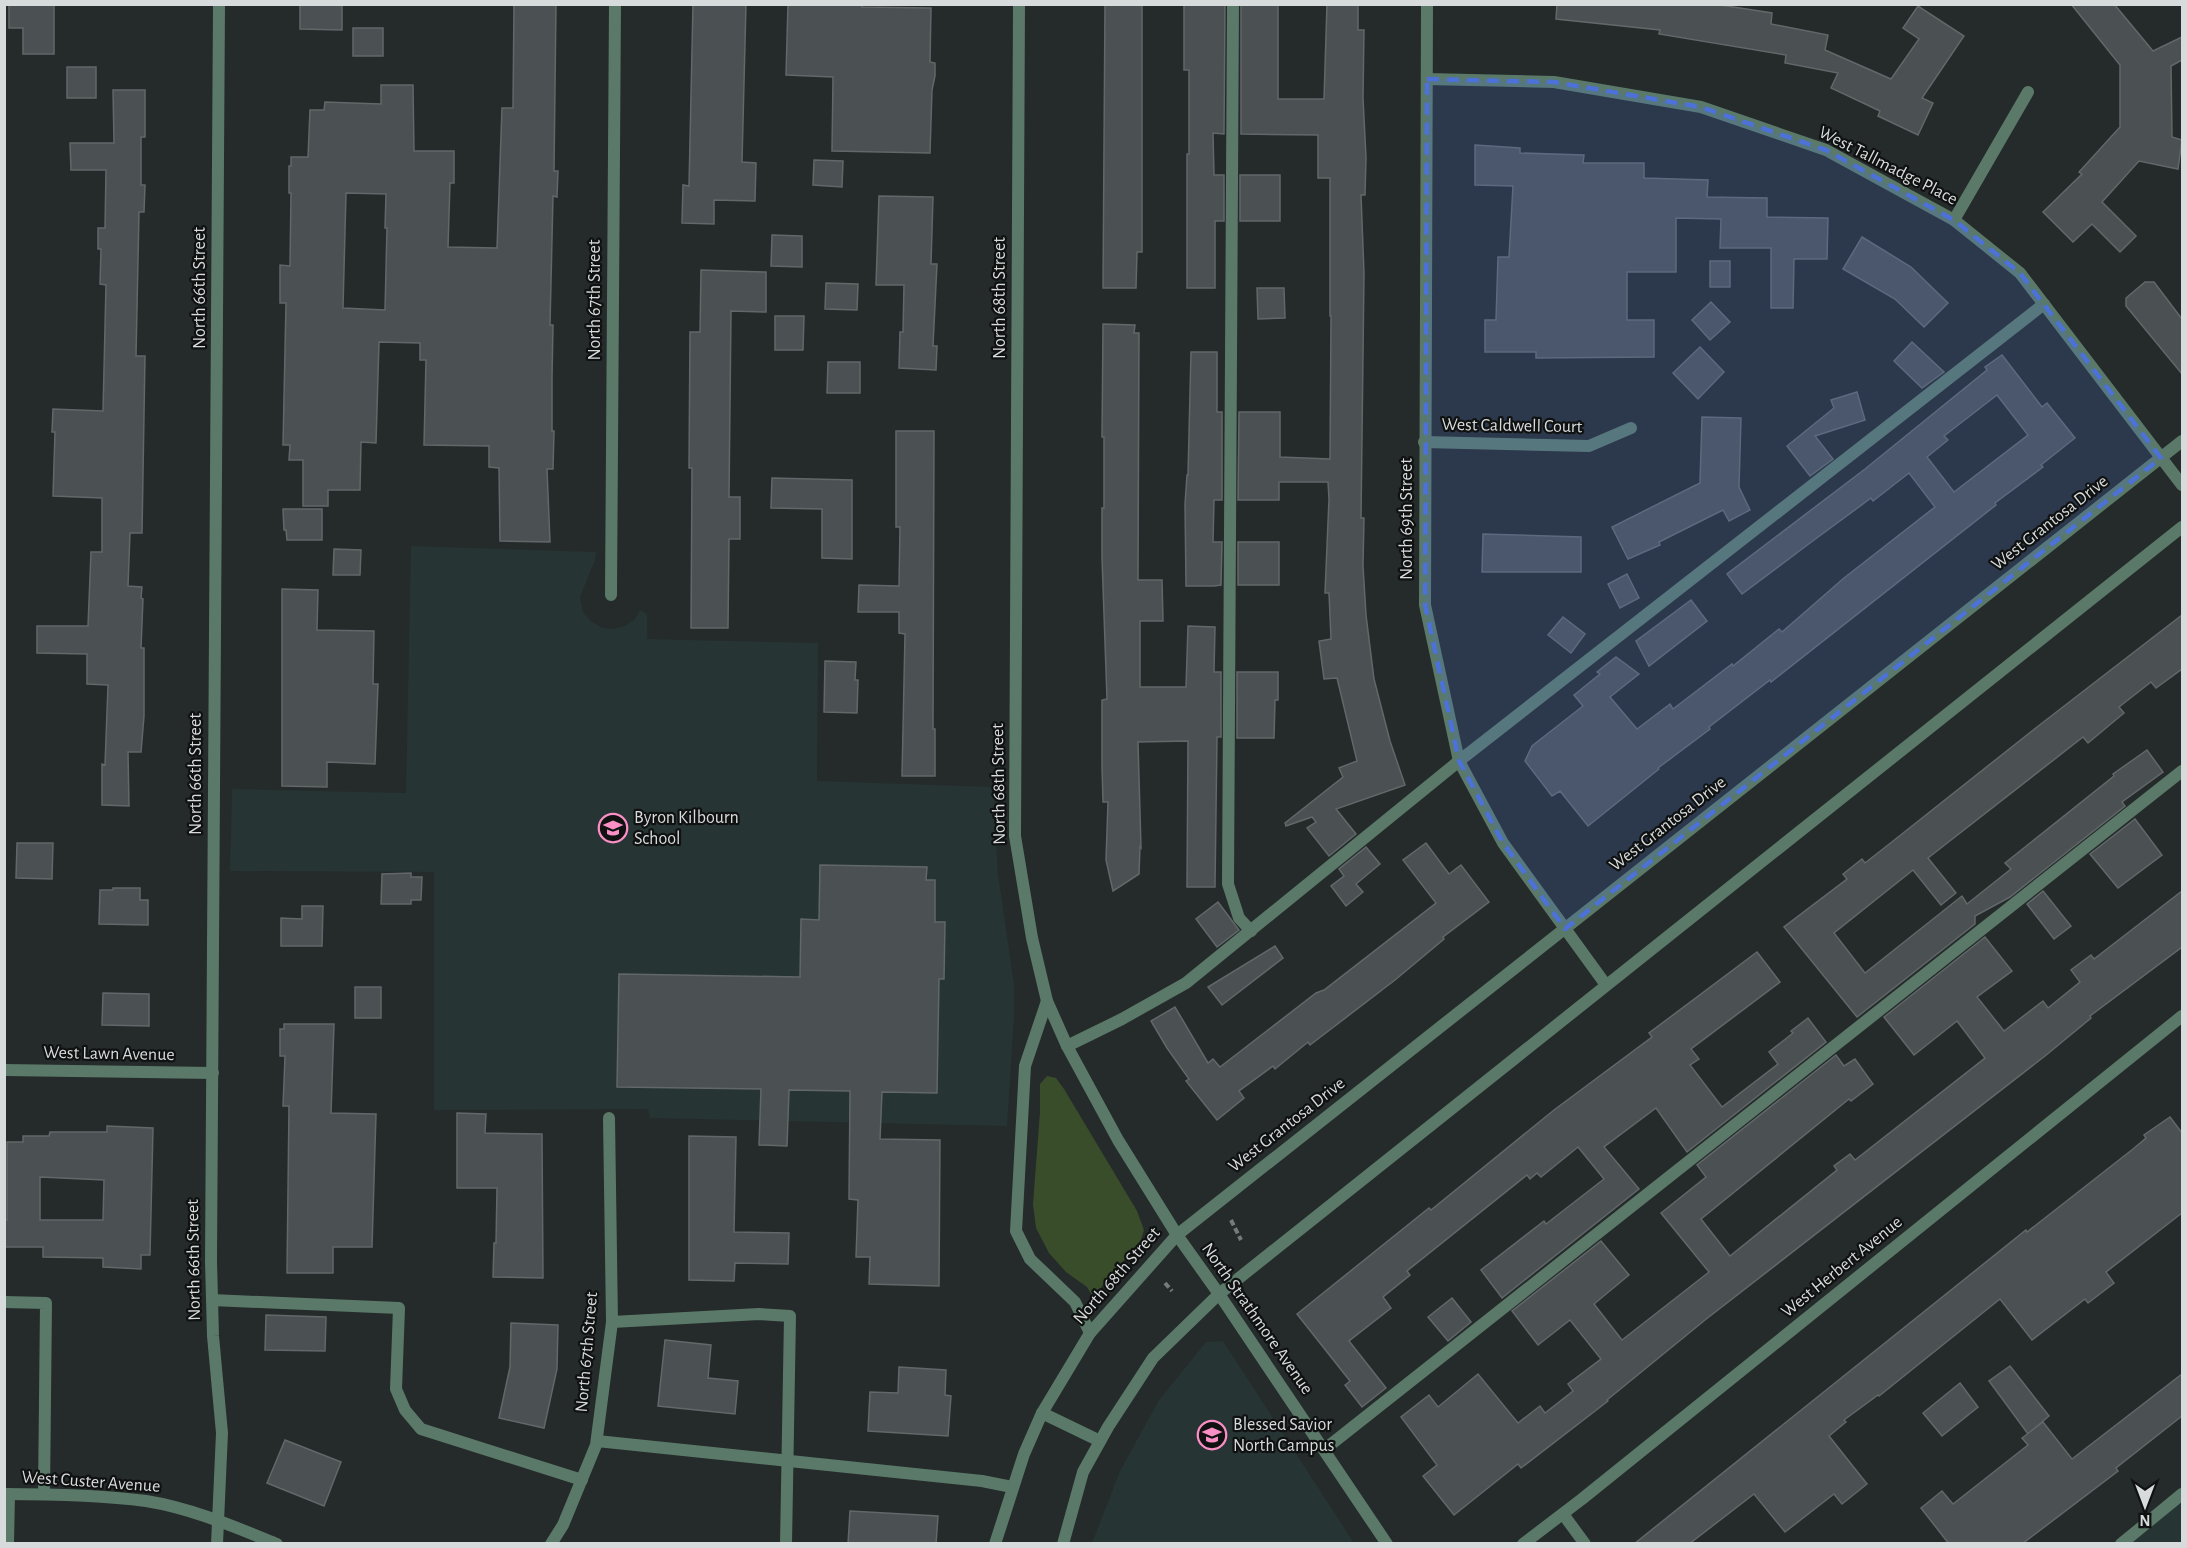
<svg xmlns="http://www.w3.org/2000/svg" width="2187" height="1548" viewBox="0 0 2187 1548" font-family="'Alegreya Sans',sans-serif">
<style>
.built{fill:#273434}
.green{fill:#3a4d2a}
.building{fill:#4b5052;stroke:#626769;stroke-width:1.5;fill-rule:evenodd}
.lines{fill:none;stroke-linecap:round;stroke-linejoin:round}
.path{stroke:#767a7a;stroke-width:4;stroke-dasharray:6 3;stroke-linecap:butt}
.service{stroke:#5a7969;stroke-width:12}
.minor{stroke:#5a7969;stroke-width:12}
.tertiary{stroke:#5a7969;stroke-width:12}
.marked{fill:#4c71d9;fill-opacity:0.2;stroke:#4c71d9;stroke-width:4.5;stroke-dasharray:12 8;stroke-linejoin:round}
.labels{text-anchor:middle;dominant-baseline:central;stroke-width:4.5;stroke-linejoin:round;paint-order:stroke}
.street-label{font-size:18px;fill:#d8dbdb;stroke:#101212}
.poi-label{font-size:18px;fill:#d8dbdb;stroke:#101212;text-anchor:start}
</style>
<rect width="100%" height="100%" fill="#252a2a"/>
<!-- built -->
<g class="built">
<polygon points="411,546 596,552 595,560 580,597 583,612 592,622 603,628 613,629 625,626 635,619 640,610 647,614 647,639 818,643 817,781 995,787 994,810 998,874 1014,985 1014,1016 1007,1126 650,1118 648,1109 434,1110 434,872 230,871 232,789 406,793"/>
<polygon points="1223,1341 1354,1543 1092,1543 1120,1471 1159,1400 1206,1342"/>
<polygon points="2182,1494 2182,1543 2121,1543"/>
</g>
<!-- green -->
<polygon class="green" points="1047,1076 1056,1078 1064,1089 1137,1211 1144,1230 1141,1240 1093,1297 1087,1287 1066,1272 1049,1253 1036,1228 1033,1204 1040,1112 1040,1084"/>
<!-- building -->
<g class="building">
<polygon points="9,4 54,4 54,54 23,54 23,28 9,28"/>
<polygon points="300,4 342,4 342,30 300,29"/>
<path d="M514,4H556L554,171H558L557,197L553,196L550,325H553L552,378V431H554L553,469H547L550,542L500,541L499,468L489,467V446L424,445L426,360H420V343L379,342L376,443L361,442L360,490H328V506H303V460H289L290,445H283L286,303H280V265L290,266L291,193H289V166H291V157H308L310,110H324L325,102L381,104V85H413L414,151H454V183H450L448,247L497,248L502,108H513ZM346,193L386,194L385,228H387L385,310L343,308Z"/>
<polygon points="693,4 746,4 742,162 756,163 755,201 714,200 714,224 682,223 683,185 689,186"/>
<polygon points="788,4 862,4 862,7 931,8 930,62 935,63 935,76 932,90 930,153 832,151 833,77 786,75"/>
<polygon points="1105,4 1142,4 1142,252 1137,252 1136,288 1103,288"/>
<polygon points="1184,4 1225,4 1224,134 1213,133 1214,175 1224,175 1224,221 1215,221 1215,288 1187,288 1187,154 1189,154 1189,70 1184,70"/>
<polygon points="1241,4 1278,4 1278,99 1324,99 1327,4 1358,4 1358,30 1364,30 1363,98 1366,158 1365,195 1361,195 1364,273 1361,518 1364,518 1363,566 1366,615 1374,679 1390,741 1405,785 1336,809 1356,834 1329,856 1307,828 1316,822 1312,817 1286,826 1285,823 1343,777 1339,768 1357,761 1337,678 1324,679 1319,641 1331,639 1329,593 1325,593 1329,499 1328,482 1279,482 1279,500 1238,500 1239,412 1280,412 1280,457 1330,459 1331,316 1330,316 1330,178 1318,178 1318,135 1241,134"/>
<polygon points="1557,4 1714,4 1772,13 1771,24 1828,35 1825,50 1891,79 1919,39 1903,28 1918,6 1964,36 1922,98 1933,103 1918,135 1878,116 1880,111 1831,88 1838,73 1785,63 1786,55 1659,34 1660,30 1556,19"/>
<polygon points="2071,4 2114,4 2153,51 2182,37 2182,60 2171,66 2172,137 2182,140 2178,169 2139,161 2102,202 2136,236 2120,252 2092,224 2073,242 2043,212 2082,174 2079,172 2120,127 2120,65"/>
<rect x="353" y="28" width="30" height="28"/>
<rect x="67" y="67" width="29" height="31"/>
<polygon points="113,90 145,90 145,137 141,137 141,185 145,185 144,212 139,212 136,356 145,356 142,533 130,533 128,586 142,587 141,598 143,599 141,648 144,648 144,716 141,752 128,752 129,806 102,805 102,764 105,765 108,685 87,684 87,654 37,653 37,626 88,626 91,552 102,552 102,498 53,496 55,432 52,432 53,409 103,411 106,285 100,284 101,249 98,249 98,228 105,228 106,170 71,170 70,143 114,143"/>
<polygon points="1475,145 1520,148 1520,153 1584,155 1583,163 1644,163 1644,178 1708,180 1707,197 1767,198 1767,217 1828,218 1827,259 1794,259 1793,308 1771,308 1771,248 1720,248 1721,219 1676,218 1676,272 1627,272 1627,320 1654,320 1654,357 1536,358 1536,352 1485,352 1485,320 1496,320 1498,257 1509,257 1513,186 1475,185"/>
<polygon points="814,160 843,161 842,187 813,185"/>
<rect x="1240" y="175" width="40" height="46"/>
<polygon points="879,196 933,197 931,264 937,264 933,346 937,346 936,370 899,368 900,332 903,332 904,285 876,285"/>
<polygon points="772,235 802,236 802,267 771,266"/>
<polygon points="1862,237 1911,267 1948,303 1924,327 1895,299 1843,269"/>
<rect x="1710" y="261" width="20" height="26"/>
<polygon points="701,270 766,272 766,312 731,311 729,497 740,497 740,539 729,539 728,628 691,628 692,468 689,468 690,332 700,332"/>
<polygon points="2145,282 2154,282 2182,319 2182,374 2126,306 2126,298"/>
<polygon points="826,283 858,284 857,310 825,309"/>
<polygon points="1257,288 1284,288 1285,318 1258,319"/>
<polygon points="1711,302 1730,322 1710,340 1692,320"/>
<polygon points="775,316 804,316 803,350 775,350"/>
<polygon points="1103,324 1135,325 1134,333 1139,333 1138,580 1162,580 1163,621 1140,621 1140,687 1186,687 1188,626 1215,627 1214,672 1221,672 1221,737 1217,737 1215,887 1187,887 1188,741 1138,742 1141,848 1140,847 1139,874 1113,891 1106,860 1108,802 1103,802 1102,767 1102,700 1107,699 1102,558 1102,508 1104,508 1104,437 1102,437"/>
<polygon points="1912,342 1944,372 1922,388 1894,361"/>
<polygon points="1700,347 1724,372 1698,399 1673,373"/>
<polygon points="1191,352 1217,352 1217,412 1222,412 1222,500 1214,500 1213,542 1222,542 1221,585 1214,586 1186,586 1185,504 1187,475 1188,475"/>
<path d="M2002,355L2042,407L2047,403L2075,438L2041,465L2043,467L1995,503L1996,505L1771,682L1770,680L1709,727L1710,729L1658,768L1659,769L1588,826L1560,791L1552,796L1525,761L1532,746L1583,706L1574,695L1600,674L1597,672L1616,657L1639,674L1610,697L1637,729L1670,704L1673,709L1732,664L1733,666L1779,629L1782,632L1844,578L1935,507L1909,473L1873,501L1871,498L1810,543L1742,594L1727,574L1865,469L1987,370L1985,367ZM1997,395L2028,435L1954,492L1927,457L1948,440L1944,436Z"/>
<polygon points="828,362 860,362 860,393 827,393"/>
<polygon points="1857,392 1865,420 1815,436 1833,459 1810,476 1787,446 1834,408 1831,400"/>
<polygon points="1702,417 1741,418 1739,487 1750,510 1729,521 1723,510 1659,542 1660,545 1628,559 1612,527 1700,483"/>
<polygon points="896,431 934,431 933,729 935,729 935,776 902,776 905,634 899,633 899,612 858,612 859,585 899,586 900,527 896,527"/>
<polygon points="772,478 852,480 852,559 822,558 822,509 771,508"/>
<polygon points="283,509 322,509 322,540 287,540 286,530 284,530"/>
<polygon points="1483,534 1581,537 1581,572 1482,572"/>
<rect x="1238" y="542" width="41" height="43"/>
<polygon points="334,549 361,550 360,575 333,575"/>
<polygon points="1627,574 1639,598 1620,608 1608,584"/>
<polygon points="282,589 318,590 317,630 374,631 373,684 378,684 375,764 327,762 327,787 282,786"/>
<polygon points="1691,600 1707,621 1649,666 1636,641"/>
<polygon points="2182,615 2182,669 2156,688 2151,682 2119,707 2124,713 2088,743 2083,737 1928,858 1956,893 1941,905 1913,870 1834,933 1865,973 1962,896 1967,904 2011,869 2005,863 2114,776 2113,774 2147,750 2163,772 2122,802 2125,806 2010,897 1975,916 1975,924 1857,1017 1784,927 1847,879 1843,874 1862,859 1865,863 1888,845 2037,727"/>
<polygon points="1563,617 1585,634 1571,653 1548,635"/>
<polygon points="825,661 856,662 855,680 858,680 857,713 824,712"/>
<polygon points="1237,672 1278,672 1278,700 1275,700 1274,738 1237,738"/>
<polygon points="2135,819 2162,855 2118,888 2090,854"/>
<polygon points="17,843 53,843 52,879 16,878"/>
<polygon points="1426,843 1449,874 1461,865 1489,902 1443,937 1444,939 1395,980 1310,1045 1308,1042 1275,1069 1273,1066 1239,1091 1244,1098 1217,1120 1186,1081 1189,1079 1167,1048 1151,1021 1175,1007 1208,1063 1213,1059 1220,1067 1316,993 1324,990 1436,903 1403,860"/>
<polygon points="1366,847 1380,864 1356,884 1363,892 1346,906 1331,886 1344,876 1339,869"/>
<polygon points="820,865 927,867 926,880 935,880 935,922 945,922 944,979 939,979 937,1093 882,1092 880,1139 940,1140 939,1286 869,1284 870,1257 856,1257 858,1200 849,1199 850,1091 789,1090 787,1146 759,1145 761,1089 617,1087 619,974 800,977 801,919 819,920"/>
<polygon points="411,873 411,877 422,877 421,900 411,900 411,904 381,904 382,874"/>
<polygon points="113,888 140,888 140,900 148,900 148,925 99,924 100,890 113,890"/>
<polygon points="2043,891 2071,926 2054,939 2027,904"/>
<polygon points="2182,891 2182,947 2090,1016 2091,1018 2045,1056 1705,1320 1607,1400 1608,1401 1521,1468 1518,1464 1454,1515 1423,1476 1437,1465 1401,1417 1429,1395 1438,1407 1478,1374 1518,1423 1540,1406 1545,1413 1573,1391 1568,1384 1601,1359 1570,1320 1538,1345 1512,1311 1601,1241 1629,1275 1594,1304 1622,1340 1709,1272 1661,1213 1706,1177 1697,1165 1836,1055 1844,1066 1855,1059 1873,1084 1851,1101 1849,1099 1701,1219 1730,1256 1837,1170 1834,1166 1850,1154 1855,1160 1985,1058 1957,1021 1914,1055 1884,1017 1985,937 2012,971 1977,997 2004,1031 2043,1001 2048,1008 2080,982 2071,970 2091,955 2094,959"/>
<polygon points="1218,902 1239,930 1217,947 1196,919"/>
<polygon points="302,906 323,906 322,946 281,946 281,918 302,919"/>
<polygon points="1275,946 1283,958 1222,1005 1208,987"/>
<polygon points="1757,952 1780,982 1691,1049 1699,1059 1690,1065 1722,1107 1778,1064 1769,1052 1793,1033 1791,1031 1808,1018 1826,1042 1687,1152 1656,1108 1604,1147 1639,1189 1502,1298 1481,1270 1544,1221 1546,1224 1604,1179 1578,1147 1541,1177 1537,1173 1530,1179 1527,1175 1407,1271 1410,1275 1383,1297 1391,1308 1349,1341 1386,1388 1362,1407 1345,1385 1350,1381 1297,1314 1429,1208 1431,1210 1554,1110 1652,1037 1649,1033"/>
<rect x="355" y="987" width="26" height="31"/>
<polygon points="103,993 149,994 149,1026 102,1025"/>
<polygon points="284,1024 334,1024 331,1113 376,1114 372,1247 333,1247 333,1273 287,1273 289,1106 283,1106 285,1056 280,1056 280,1029 284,1029"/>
<polygon points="457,1113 486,1114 485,1133 542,1134 543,1278 493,1277 494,1243 496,1243 497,1188 457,1188"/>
<polygon points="2170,1117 2182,1133 2182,1213 2106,1272 2114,1283 2088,1303 2085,1299 2032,1340 2000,1299 1879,1396 1878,1395 1844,1420 1846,1422 1829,1436 1867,1484 1842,1504 1834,1494 1785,1532 1754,1494 1689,1544 1634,1544 2026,1230 2027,1232 2133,1149 2146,1138 2144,1135"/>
<path d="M107,1126L153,1128L150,1255H141V1269L103,1267V1258L43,1257V1247H4V1220H7V1142H23V1136H49L50,1132H107ZM40,1177L104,1180L103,1220H40Z"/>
<polygon points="689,1136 736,1137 734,1232 789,1233 788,1264 735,1263 734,1281 689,1280"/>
<polygon points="1452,1298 1471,1322 1448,1341 1428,1317"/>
<polygon points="266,1315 326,1317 325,1351 265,1350"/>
<polygon points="511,1323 558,1325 557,1369 544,1428 499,1418 510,1367"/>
<polygon points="665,1340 711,1345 708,1378 738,1381 735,1414 658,1406"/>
<polygon points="2010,1366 2049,1416 2028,1434 1989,1381"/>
<polygon points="899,1367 946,1370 945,1395 951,1396 948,1436 868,1431 870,1392 898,1393"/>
<polygon points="2182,1374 2182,1416 2116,1468 2118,1471 2022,1544 1949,1544 1921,1508 1942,1491 1953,1504 2028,1445 2022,1438 2043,1422 2072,1459"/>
<polygon points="1960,1383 1978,1407 1942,1436 1923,1413"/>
<polygon points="285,1440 341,1462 324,1506 267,1483"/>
<polygon points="850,1511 938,1516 936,1544 848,1544"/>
</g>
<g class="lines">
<!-- path -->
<g class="path">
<polyline points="1231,1220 1241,1240"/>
<polyline points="1165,1283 1172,1291"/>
</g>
<!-- service -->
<g class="service">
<polyline points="1233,4 1228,884 1239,918 1251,931"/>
<polyline points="1067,1046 1122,1019 1186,983 1459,761 2044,304"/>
<polyline points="212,1300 399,1308 396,1389 405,1410 421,1429 582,1480"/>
<polyline points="4,1302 46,1303 44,1494"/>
<polyline points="612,1322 759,1314 790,1316 786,1544"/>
<polyline points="597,1441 982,1481 1012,1487"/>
<polyline points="1325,1449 2182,771"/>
<polyline points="8,1544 9,1494"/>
</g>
<!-- minor -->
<g class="minor">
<polyline points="1427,4 1425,605 1459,761 1503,843 1606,985"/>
<polyline points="1427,79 1554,82 1701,107 1826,150 1954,220 2020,273 2182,485"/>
<polyline points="1954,220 2028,92"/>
<polyline points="1424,442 1589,446 1631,428"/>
<polyline points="611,595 615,4"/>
<polyline points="4,1070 213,1073"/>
<polyline points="1219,1294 1387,1544"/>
<path d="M4,1494C51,1494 100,1495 146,1501C191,1508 235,1527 277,1544"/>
<polyline points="1563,1514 1585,1544"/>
<polyline points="217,1544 222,1433 213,1336 211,1261 219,4"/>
<polyline points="551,1544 563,1525 596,1445 612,1322 609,1118"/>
<polyline points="1523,1544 1582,1499 2182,1016"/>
<polyline points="2121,1544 2182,1494"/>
</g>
<!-- tertiary -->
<g class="tertiary">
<polyline points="1019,4 1015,836 1032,938 1047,1001 1067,1046 1118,1140 1177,1235 1219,1294"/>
<polyline points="1047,1001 1025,1066 1016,1231 1030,1259 1075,1302 1090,1333"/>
<polyline points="1042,1413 1100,1441"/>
<polyline points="995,1544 1024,1454 1042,1413 1090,1333 1177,1235 2182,441"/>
<polyline points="1063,1544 1083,1472 1108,1427 1153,1358 1219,1294 2182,527"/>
</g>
</g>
<!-- marked area -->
<path class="marked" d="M1427,79L1554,82L1701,107L1826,150L1954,220L2020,273L2161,458L1565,929L1503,843L1459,761L1425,605Z"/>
<!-- icons -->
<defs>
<g id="school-ring" transform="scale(1.5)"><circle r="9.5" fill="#101212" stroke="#fa8fc6" stroke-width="1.5"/><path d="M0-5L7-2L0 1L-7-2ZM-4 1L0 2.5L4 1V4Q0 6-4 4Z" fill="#fa8fc6"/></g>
</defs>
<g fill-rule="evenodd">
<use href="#school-ring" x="613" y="828"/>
<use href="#school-ring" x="1212" y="1435"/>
</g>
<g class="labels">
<!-- street labels -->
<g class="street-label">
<text transform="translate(1888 166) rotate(27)">West Tallmadge Place</text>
<text transform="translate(200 288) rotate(-90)">North 66th Street</text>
<text transform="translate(1000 298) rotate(-90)">North 68th Street</text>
<text transform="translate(595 300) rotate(-90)">North 67th Street</text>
<text transform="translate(1512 426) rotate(1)">West Caldwell Court</text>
<text transform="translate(1407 519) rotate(-90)">North 69th Street</text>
<text transform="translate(2050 523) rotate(-38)">West Grantosa Drive</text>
<text transform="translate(196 774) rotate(-90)">North 66th Street</text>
<text transform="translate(999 784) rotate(-91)">North 68th Street</text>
<text transform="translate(1668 824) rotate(-38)">West Grantosa Drive</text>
<text transform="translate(109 1054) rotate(1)">West Lawn Avenue</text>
<text transform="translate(1287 1125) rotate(-38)">West Grantosa Drive</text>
<text transform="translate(194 1260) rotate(-91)">North 66th Street</text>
<text transform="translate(1842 1267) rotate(-39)">West Herbert Avenue</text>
<text transform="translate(1117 1276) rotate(-49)">North 68th Street</text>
<text transform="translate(1257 1319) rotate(55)">North Strathmore Avenue</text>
<text transform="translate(587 1352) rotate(-85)">North 67th Street</text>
<text transform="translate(91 1482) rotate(4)">West Custer Avenue</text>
</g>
<!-- poi labels -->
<g class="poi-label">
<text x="634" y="818">Byron Kilbourn<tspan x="634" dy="21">School</tspan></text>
<text x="1233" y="1425">Blessed Savior<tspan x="1233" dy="21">North Campus</tspan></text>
</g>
</g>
<!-- border -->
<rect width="2187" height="1548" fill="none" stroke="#d8dbdb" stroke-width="12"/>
<!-- north arrow -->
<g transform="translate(2145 1506) rotate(180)" stroke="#101212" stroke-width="4.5" paint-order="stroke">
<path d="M0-4.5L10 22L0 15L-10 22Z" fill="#d8dbdb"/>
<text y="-9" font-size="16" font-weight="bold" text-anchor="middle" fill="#d8dbdb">N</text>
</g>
</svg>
